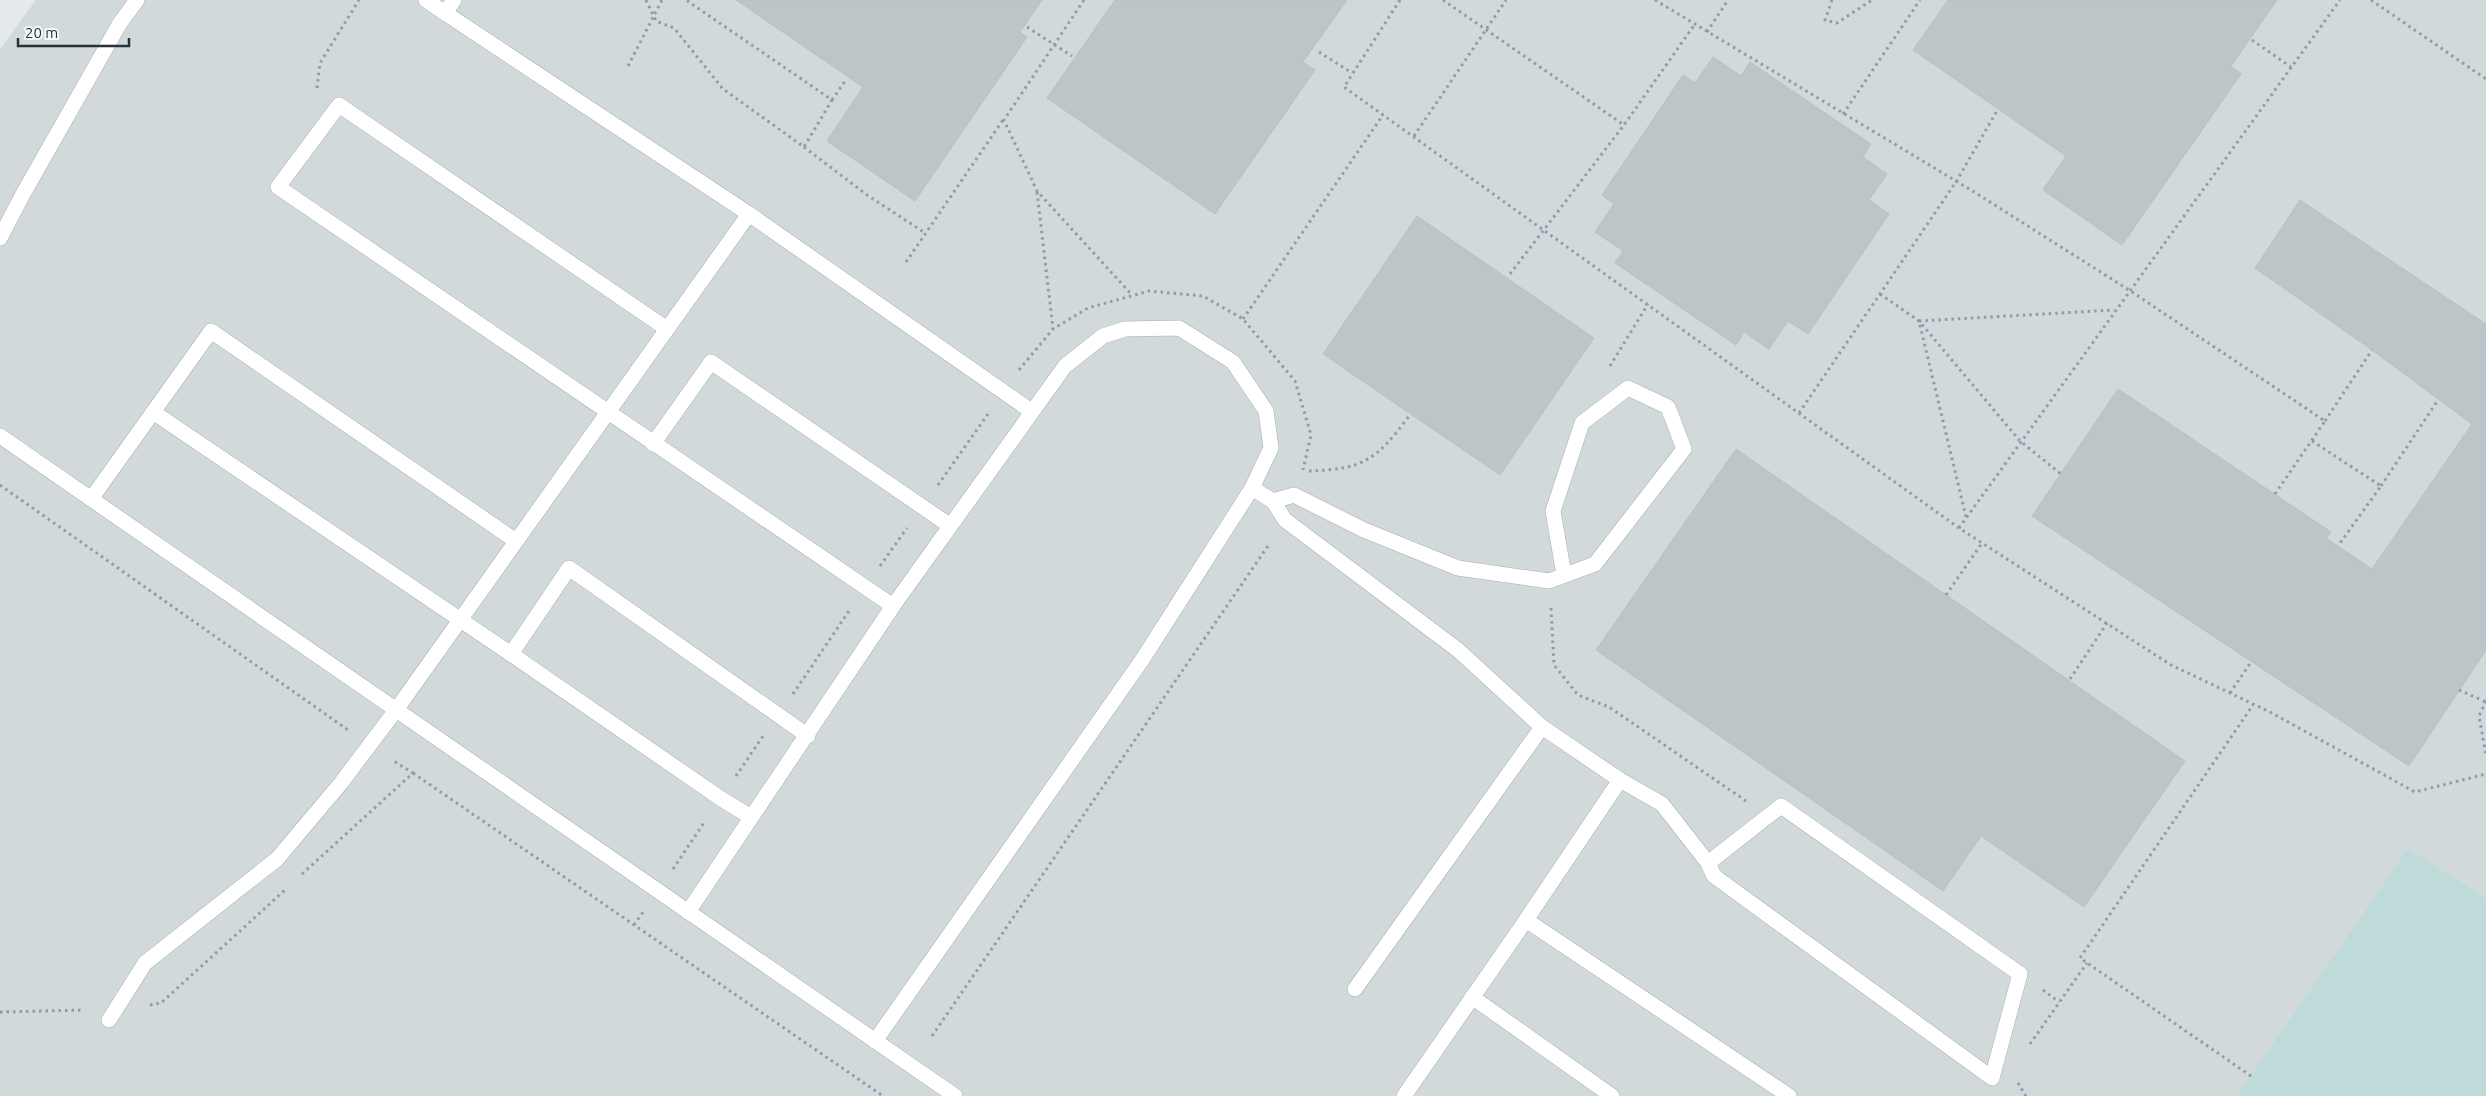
<svg xmlns="http://www.w3.org/2000/svg" width="2486" height="1096" viewBox="0 0 2486 1096" font-family="Ubuntu,sans-serif">
<style>
.built{fill:#d2d9db}
.green{fill:#bfdbd9}
.building{fill:#bcc6c9;stroke:#b7c1c5}
.lines{fill:none;stroke-linecap:round;stroke-linejoin:round}
.minor-casing{stroke:#a7afb3;stroke-width:16}
.path{stroke:#879fac;stroke-width:3;stroke-dasharray:2.5 4;stroke-linecap:butt}
.minor{stroke:#fff;stroke-width:15}
</style>
<rect width="100%" height="100%" fill="#e4eaec"/>
<!-- built -->
<polygon class="built" points="36,0 2486,0 2486,1096 0,1096 0,49"/>
<!-- green -->
<polygon class="green" points="2408,849 2486,898 2486,1096 2237,1096"/>
<!-- building -->
<g class="building">
<polygon points="736,0 1042,0 1020,32 1027,37 915,201 827,141 863,87"/>
<polygon points="1115,0 1347,0 1303,62 1315,70 1215,214 1047,98"/>
<polygon points="1948,0 2277,0 2231,66 2241,74 2122,245 2043,190 2066,156 1913,50"/>
<polygon points="1713,57 1741,76 1750,62 1871,144 1863,157 1887,174 1869,200 1889,214 1808,334 1788,321 1769,349 1744,332 1736,345 1615,263 1623,251 1595,232 1614,204 1602,195 1683,75 1695,83"/>
<polygon points="2300,200 2486,324 2486,650 2409,766 2032,516 2118,389 2331,532 2326,538 2372,569 2472,424 2372,350 2255,268"/>
<polygon points="1417,216 1594,338 1500,475 1323,354"/>
<polygon points="1736,449 2185,761 2084,907 1981,836 1943,891 1596,650"/>
</g>
<g class="lines">
<!-- minor casing -->
<g class="minor-casing">
<g id="minor">
<polyline points="426,0 445,13"/>
<polyline points="454,0 445,13 749,214 1031,411"/>
<polyline points="0,238 23,194 120,23 137,0"/>
<polyline points="667,329 339,105 278,187 893,606"/>
<polyline points="153,412 511,654 569,568 808,736"/>
<polyline points="0,436 955,1096"/>
<polyline points="653,444 711,362 949,525"/>
<polyline points="1252,488 1273,501 1285,520 1458,650 1542,727 1620,780 1662,804 1708,863 1714,876 1992,1078 2020,974 1781,806 1708,863"/>
<polyline points="91,499 211,331 516,541"/>
<polyline points="1273,501 1294,495 1364,530 1458,568 1549,581 1595,564 1684,449 1668,407 1628,388 1582,423 1553,511 1564,575"/>
<polyline points="511,654 720,798 751,817"/>
<polyline points="1620,780 1526,920 1789,1096"/>
<polyline points="688,912 893,606 1065,366 1103,336 1125,329 1179,328 1233,362 1266,411 1271,448 1252,488 1142,660 875,1041"/>
<polyline points="1355,989 1542,727"/>
<polyline points="1472,997 1612,1096"/>
<polyline points="109,1020 145,963 277,859 341,783 396,710 749,214"/>
<polyline points="1404,1096 1526,920"/>
</g>
</g>
<!-- path -->
<g class="path">
<polyline points="646,0 656,21 674,28 723,89 804,147 832,100 686,0"/>
<polyline points="1084,0 1004,120 1037,191 1132,295"/>
<polyline points="1400,0 1344,87 1959,528 2171,665 2270,712 2415,792 2486,774"/>
<polyline points="1443,0 1624,125"/>
<polyline points="1655,0 1971,190 2129,290 2325,421 2275,494"/>
<polyline points="1832,0 1825,20 1837,23 1872,0"/>
<polyline points="2371,0 2486,79"/>
<polyline points="1027,27 1072,56"/>
<polyline points="1707,32 1728,0"/>
<polyline points="2252,40 2291,67"/>
<polyline points="1319,52 1352,73"/>
<polyline points="628,66 662,0"/>
<polyline points="317,88 320,63 359,0"/>
<polyline points="832,100 845,81"/>
<polyline points="1843,114 1920,0"/>
<polyline points="1414,136 1506,0"/>
<polyline points="804,147 867,195 925,233"/>
<polyline points="1037,192 1053,329"/>
<polyline points="906,262 1003,120"/>
<polyline points="1510,274 1624,125 1695,24"/>
<polyline points="1880,294 1919,321 2020,441 2061,474"/>
<polyline points="1243,319 1383,115"/>
<polyline points="1610,366 1648,304"/>
<polyline points="1019,370 1053,329 1088,308 1149,291 1203,296 1243,319 1295,381 1311,435 1303,470"/>
<polyline points="1799,413 1956,182 1998,109"/>
<polyline points="2325,421 2372,350"/>
<polyline points="2312,441 2381,486 2338,546"/>
<path d="M1309,471C1363,469 1376,461 1409,416"/>
<polyline points="0,485 348,730"/>
<polyline points="938,485 988,414"/>
<polyline points="2381,486 2438,400"/>
<polyline points="1966,517 1919,321 2114,310"/>
<polyline points="1959,528 2340,0"/>
<polyline points="880,566 907,528"/>
<polyline points="1946,595 1982,543"/>
<polyline points="1551,608 1554,665 1578,695 1609,707 1746,801"/>
<polyline points="2070,679 2107,623"/>
<polyline points="2459,690 2486,702"/>
<polyline points="2230,693 2251,662"/>
<polyline points="793,694 851,608"/>
<polyline points="2486,701 2479,716 2486,755"/>
<polyline points="413,773 883,1096"/>
<polyline points="736,776 763,736"/>
<polyline points="673,869 705,821"/>
<polyline points="302,874 413,773 392,760"/>
<polyline points="634,925 643,912"/>
<polyline points="2043,990 2059,1002"/>
<polyline points="150,1005 161,1003 285,890"/>
<polyline points="0,1012 84,1010"/>
<polyline points="932,1036 1270,543"/>
<polyline points="2030,1044 2087,963"/>
<polyline points="2251,1076 2080,958 2253,705"/>
<polyline points="2018,1083 2026,1096"/>
</g>
<!-- minor -->
<use href="#minor" class="minor"/>
</g>
<!-- scale -->
<path d="M18 38v8h111v-8" fill="none" stroke="#25323b" stroke-width="2.5"/>
<text x="25" y="38" font-size="15" fill="#25323b" stroke="#f4f8f8" stroke-width="4" paint-order="stroke">20 m</text>
</svg>
